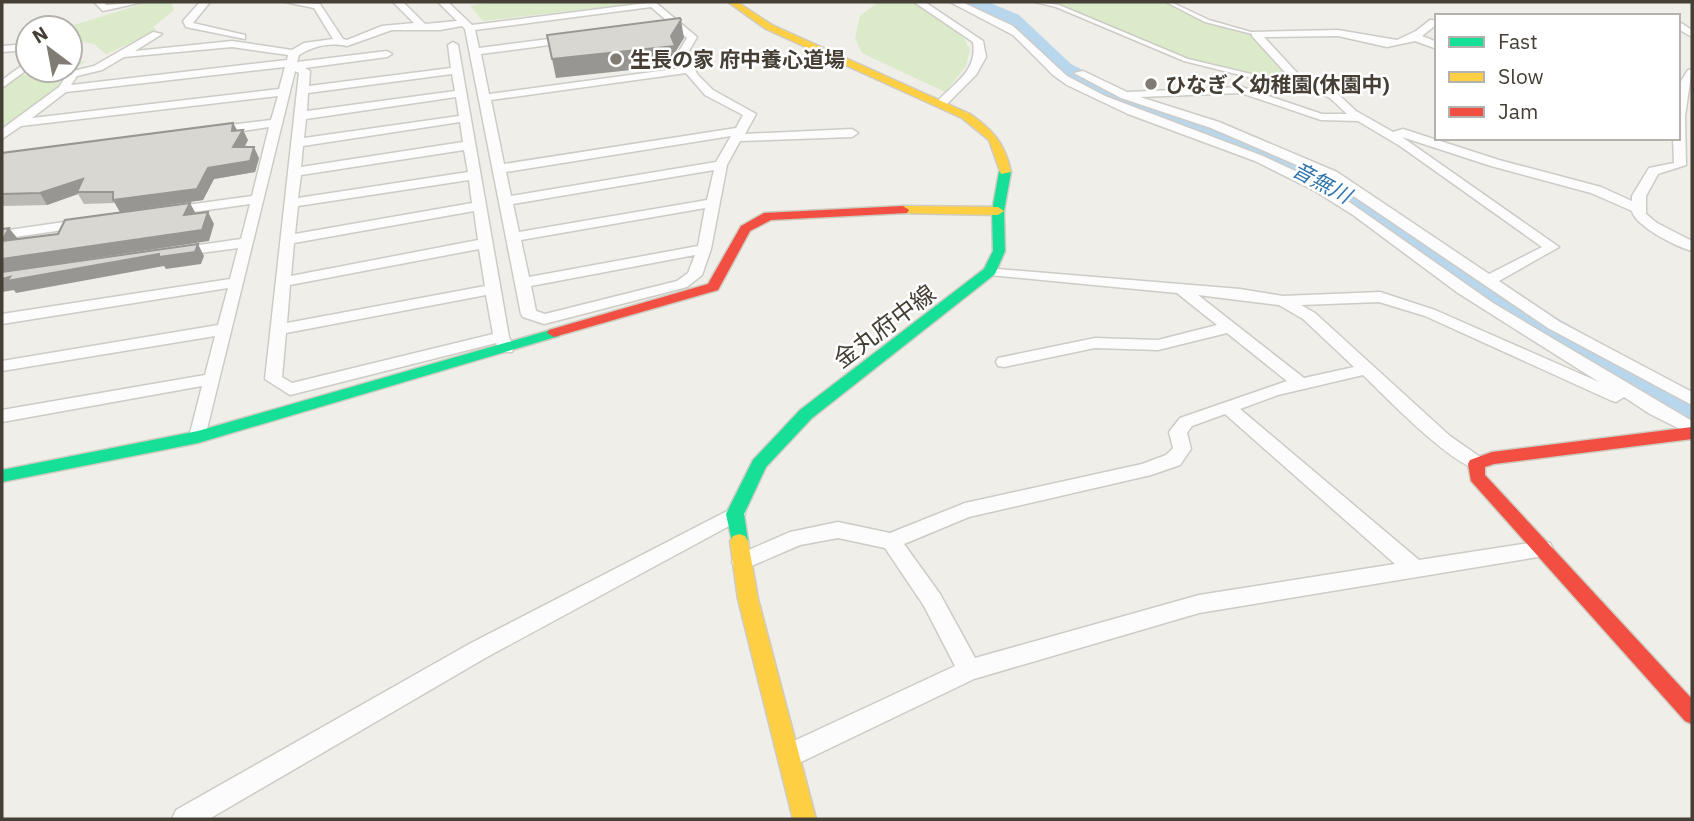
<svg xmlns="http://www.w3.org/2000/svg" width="1694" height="821" viewBox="0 0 1694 821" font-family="'IBM Plex Sans','Noto Sans JP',sans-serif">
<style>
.green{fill:#dbeac9}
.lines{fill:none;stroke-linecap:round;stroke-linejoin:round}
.river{fill:#b9d7ec;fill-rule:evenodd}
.lane-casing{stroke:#cdcbc6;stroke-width:3}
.street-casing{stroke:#cdcbc6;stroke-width:3}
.fast-casing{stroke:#cecbc0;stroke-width:3}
.slow-casing{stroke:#cecbc0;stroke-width:3}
.jam-casing{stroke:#cecbc0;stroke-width:3}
.lane{fill:#fdfcfc;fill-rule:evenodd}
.street{fill:#fdfcfc;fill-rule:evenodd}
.fast{fill:#16e098;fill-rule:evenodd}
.slow{fill:#ffcf43;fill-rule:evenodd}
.jam{fill:#f24e42;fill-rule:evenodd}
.wall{fill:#bbb9b4}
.shaded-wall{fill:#989692}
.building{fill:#d9d7d1;stroke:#989692;stroke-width:2}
.poi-dot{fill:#807c74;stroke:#fff;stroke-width:2.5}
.labels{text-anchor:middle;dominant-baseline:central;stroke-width:5;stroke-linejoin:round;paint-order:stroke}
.far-poi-label{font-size:21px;font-weight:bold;fill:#453f35;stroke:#fff;text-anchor:start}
.far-water-label{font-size:21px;font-style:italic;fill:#3175ae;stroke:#fff}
.street-label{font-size:24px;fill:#453f35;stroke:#fff}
</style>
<rect width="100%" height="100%" fill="#efeee8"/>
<!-- green -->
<g class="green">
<polygon points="149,2 171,2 174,10 153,27 157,31 106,54 94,44 70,39 70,28 64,28"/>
<polygon points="490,2 648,2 483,21 470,6"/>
<polygon points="878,2 915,2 960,31 970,50 966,66 945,92 862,53 855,38 860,16"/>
<polygon points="1048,2 1163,2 1205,23 1253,35 1289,76 1264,79 1187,60"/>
<path d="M86,61L67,74L54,91L2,131L4,86C25,70 45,70 70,70V63Z"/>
</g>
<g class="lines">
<!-- river -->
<polygon class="river" points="959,2 988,2 1019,15 1071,64 1119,89 1158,105 1212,120 1281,147 1338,174 1557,318 1692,395 1692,428 1677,424 1531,334 1316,188 1261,159 1192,132 1138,117 1099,101 1053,74 1003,25 962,7"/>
<!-- lane casing -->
<g class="lane-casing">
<g id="lane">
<polygon points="1035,2 1059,5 1188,59 1272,79 1295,75 1298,77 1272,83 1184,61 1056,7"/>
<polygon points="1166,2 1171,2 1209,20 1258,34 1256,35 1205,22"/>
</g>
</g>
<!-- street casing -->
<g class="street-casing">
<g id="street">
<polygon points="94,2 104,2 106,5 143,2 103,11"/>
<polygon points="200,2 210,2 193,23 245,35 245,39 186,27 183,21"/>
<path d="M285,2L320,4L343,39L347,40L382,26L414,23L393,2H403L425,24L457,21L438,2H448L472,25L655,2L697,37L686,56L698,75L713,90L756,114L745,134L852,129L858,133L852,137L740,141L727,165L711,249L702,275L687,287L544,324L523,317L521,314L465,29L462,26L440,30H392L347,46C331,42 313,46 299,55L297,62L387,51L392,54L387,57L305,68L310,71L309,86L451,68L448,45L453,42L458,45L509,337L514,348L512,352H500L496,343L290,395L265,379L299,73L295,71L204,441H192L189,437L202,386L2,422V410L205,375L215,336L2,371V361L218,325L228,288L2,324V314L230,279L238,248L178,256L171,252L178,248L241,239L250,204L172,215L165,211L172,207L252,196L269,127L214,135L208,131L214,127L271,120L278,96L21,126L2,139V129L59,87L69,72L94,66L153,32L162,34L135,51L232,41L292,50L304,43L333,39L314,8ZM651,7L687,38L676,56L682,68L489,94L481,54L572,42L577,39L572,36L479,48L475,30ZM232,47L288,55L287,60L71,85L77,76L102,70L124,57ZM285,67L279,89L32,118L66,92ZM686,73L705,95L743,115L736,128L504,164L491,100ZM452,74L455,91L307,111L308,93ZM456,97L459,116L304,138L306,119ZM460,122L463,142L301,167L303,146ZM731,136L716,162L511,196L506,172ZM464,150L468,172L298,198L301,175ZM714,170L707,200L519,232L513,204ZM469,180L472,203L295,234L298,206ZM705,208L698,246L529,277L521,240ZM474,211L478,240L291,276L294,243ZM479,249L485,286L287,323L290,285ZM695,255L688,273L677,281L545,314L536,311L531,286ZM486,295L493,334L292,383L282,377L286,333Z"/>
<path d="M914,2H925L983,41L986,57L976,75L945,106L935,104C953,83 978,72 973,42Z"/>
<path d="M950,2H962L1013,26L1067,76L1105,96L1263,156L1325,185L1493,303L1692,421V435L1650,414L1624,397L1616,402L1610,400L1425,316L1379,302L1301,305L1315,313L1450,436L1483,459L1485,464L1483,469C1460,475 1382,393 1363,375L1278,395L1240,409L1419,560L1543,541L1550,543L1553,549L1550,555L1199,613L974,679L799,763L790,767L781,763L778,755L781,747L955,666L924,606L885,548L838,538L800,545L742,570L735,568L732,562L735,556L790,532L838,522L890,533L965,503L1142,464L1166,455L1173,448L1169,432L1180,418L1287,381L1227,333L1158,350L1095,348L1004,367L998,366L996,362L998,358L1095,338L1158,340L1217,325L1177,293L990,275L983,271L985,268L1240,289L1283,296L1380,292L1435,310L1599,382L1458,293L1353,215L1315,191L1255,161L1128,114L1067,85L1053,75L1013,35ZM1198,295L1279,305L1303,319L1354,367L1304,378ZM1225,414L1395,564L1199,595L975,658L940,594L904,544L969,517L1151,475L1180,465L1191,449L1187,433L1192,426Z"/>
<path d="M1430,20H1436L1437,24L1422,36L1437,42V49L1415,41L1387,47L1338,36L1264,37L1299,75L1338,94L1356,111L1393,132L1403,129L1499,160L1601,187L1632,201V196L1649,168L1674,163L1673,138H1678V86L1688,70L1692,69L1685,116L1686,165L1658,174L1646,196V214L1657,223L1692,241V251C1677,247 1635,226 1632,211L1591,193L1491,166L1402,137L1559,247L1499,281L1560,322L1692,392V405L1548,328L1327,178L1211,128L1121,98L1074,73L1083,71L1127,92L1242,87L1322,114H1347L1330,98L1291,79L1252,36V32L1338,30L1397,40L1416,31ZM1241,93L1321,120L1358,121L1400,146L1542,247L1489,274L1337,172L1219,122L1140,97Z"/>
<polygon points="1678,21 1692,30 1692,37 1678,29"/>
<polygon points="28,44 28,50 2,52 2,46"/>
<polygon points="28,61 28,69 2,88 2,80"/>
<polygon points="85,219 92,223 90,226 2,239 2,231"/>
<polygon points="735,507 742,509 745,514 742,519 487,657 209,819 172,819 176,810 471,643"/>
</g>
</g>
<!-- fast casing -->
<g class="fast-casing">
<g id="fast">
<polygon points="1005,169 1011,172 1004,211 1005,251 995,274 812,418 766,467 744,514 748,541 745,546 739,548 733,546 726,514 753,460 800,410 984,269 993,251 992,211 999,172"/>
<polygon points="554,329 561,333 559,336 198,443 2,482 2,470 198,431"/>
</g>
</g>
<!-- slow casing -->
<g class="slow-casing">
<g id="slow">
<path d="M728,2H737L772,25L970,114C993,130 1005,144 1011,172L1001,174L989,140L962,118L766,29Z"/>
<polygon points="903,206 998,207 1004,211 998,215 899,213 897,210"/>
<polygon points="739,534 745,536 748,541 758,599 816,819 793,819 738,599 730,541 733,536"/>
</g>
</g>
<!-- jam casing -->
<g class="jam-casing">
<g id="jam">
<polygon points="903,206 909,210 907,213 771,220 750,231 718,290 554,337 547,333 549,330 708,284 741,226 764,213"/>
<polygon points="1692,427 1692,439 1494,464 1485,467 1485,475 1692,699 1692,724 1685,721 1471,481 1468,464 1470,460 1492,452"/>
</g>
</g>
<!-- lane -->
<use href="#lane" class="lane"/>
<!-- street -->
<use href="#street" class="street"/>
<!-- fast -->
<use href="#fast" class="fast"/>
<!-- slow -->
<use href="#slow" class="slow"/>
<!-- jam -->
<use href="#jam" class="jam"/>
</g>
<!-- wall -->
<polygon class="wall" points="233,123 237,130 248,140 245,147 259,158 255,172 214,179 203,200 120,212 115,203 84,204 78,194 47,205 2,206 2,153"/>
<!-- shaded-wall -->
<g class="shaded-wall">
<polygon points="681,20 684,38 676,51 678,65 556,78 552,59 671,36"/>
<polygon points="233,123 239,134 243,130 248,140 238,158 233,147 232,131"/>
<polygon points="254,147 259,158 255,172 214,179 203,200 120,212 113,200 208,168"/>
<polygon points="83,179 77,192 78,194 47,205 40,193"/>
<polygon points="190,203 196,214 184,215"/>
<polygon points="208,212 214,224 209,241 2,272 2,259"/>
<polygon points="9,228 18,239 2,241"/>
<polygon points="198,244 204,256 201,264 166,269 164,266 16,293 14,290 2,292 2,279"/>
</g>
<!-- building -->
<g class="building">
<polygon points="680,18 681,20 671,36 675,46 552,59 547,35"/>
<polygon points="233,123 232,131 243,130 233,147 254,147 250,161 208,168 197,189 113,200 113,192 77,192 83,179 40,193 2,194 2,153"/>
<polygon points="190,203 184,215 208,212 202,230 2,259 2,229 9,228 2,241 58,234 65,220"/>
<polygon points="198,244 195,252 159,257 159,254 7,281 10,277 2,279 2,272"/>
</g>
<!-- markers -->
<g class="poi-dot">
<circle cx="616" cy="59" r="7"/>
<circle cx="1151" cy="84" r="7"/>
</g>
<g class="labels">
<!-- far-poi labels -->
<g class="far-poi-label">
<text x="630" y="59">生長の家 府中養心道場</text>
<text x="1165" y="84">ひなぎく幼稚園(休園中)</text>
</g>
<!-- far-water labels -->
<g class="far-water-label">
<text transform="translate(1322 182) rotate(28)">音無川</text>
</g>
<!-- street labels -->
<g class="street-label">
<text transform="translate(884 326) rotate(-37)">金丸府中線</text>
</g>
</g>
<!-- border -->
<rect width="1694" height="821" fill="none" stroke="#453f35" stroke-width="7"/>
<!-- legend -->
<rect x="1435" y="14" width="245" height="126" fill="#ffffff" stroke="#b5b2ae" stroke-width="2"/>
<rect x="1449" y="37" width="35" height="10" fill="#16e098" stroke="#b5b2ae" stroke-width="2"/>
<text x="1498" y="49" font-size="21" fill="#453f35">Fast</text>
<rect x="1449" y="72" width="35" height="10" fill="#ffcf43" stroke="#b5b2ae" stroke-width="2"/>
<text x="1498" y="84" font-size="21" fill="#453f35">Slow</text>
<rect x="1449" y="107" width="35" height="10" fill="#f24e42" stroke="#b5b2ae" stroke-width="2"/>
<text x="1498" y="119" font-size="21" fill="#453f35">Jam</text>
<!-- north arrow -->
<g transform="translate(49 49) rotate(328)"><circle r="33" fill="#ffffff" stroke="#b5b2ae" stroke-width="2"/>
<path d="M0-5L12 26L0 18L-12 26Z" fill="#807c74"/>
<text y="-10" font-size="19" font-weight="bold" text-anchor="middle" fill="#453f35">N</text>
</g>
</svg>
